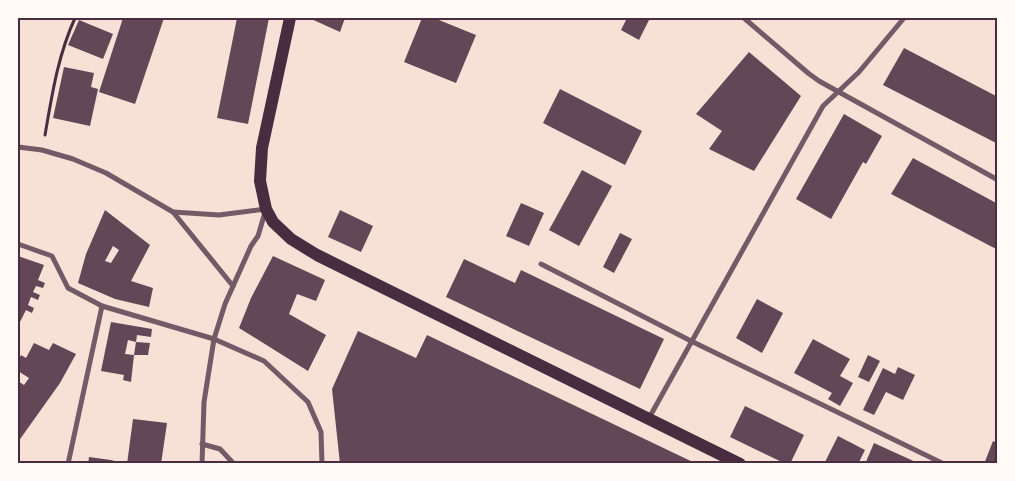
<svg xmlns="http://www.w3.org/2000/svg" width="1015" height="481" viewBox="0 0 1015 481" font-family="'Public Sans',sans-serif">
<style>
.building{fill:#644757;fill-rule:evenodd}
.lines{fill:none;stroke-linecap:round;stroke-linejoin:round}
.path{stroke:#4a2c40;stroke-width:3}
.minor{stroke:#755966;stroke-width:5}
.primary{stroke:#4a2c40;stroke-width:12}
.neatline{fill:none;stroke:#4a2c40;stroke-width:2}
</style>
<rect width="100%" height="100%" fill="#f7e1d7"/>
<!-- building -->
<g class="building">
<polygon points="123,18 164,18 135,104 99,92"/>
<polygon points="237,18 269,18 248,124 217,118"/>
<polygon points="309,18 345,18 340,32"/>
<polygon points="422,18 434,18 476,35 456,83 404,62"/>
<polygon points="627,18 650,18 639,40 621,30"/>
<polygon points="79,20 113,34 103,59 68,45"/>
<polygon points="904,48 998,97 998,144 883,85"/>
<polygon points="749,52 801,96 754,171 709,149 722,131 696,114"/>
<polygon points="64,67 94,73 91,87 98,89 90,126 53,118"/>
<polygon points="560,89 642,131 625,165 543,123"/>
<polygon points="844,114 882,136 866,164 863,162 831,219 796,199"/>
<polygon points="913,158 998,204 998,250 891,194"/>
<polygon points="582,170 612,186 579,246 549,230"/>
<polygon points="521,203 544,213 529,246 506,236"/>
<path d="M105,210L150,245L131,281L153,288L149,307L115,299L78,283L86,254ZM113,246L119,250L111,263L105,261Z"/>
<polygon points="340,210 373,226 361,252 328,237"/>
<polygon points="620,233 632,239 614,273 603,267"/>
<polygon points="18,256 44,265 38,280 45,283 43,288 36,286 33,292 40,295 38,300 31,297 28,305 34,308 32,313 26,310 18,326"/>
<polygon points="273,256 325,280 316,301 297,294 289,314 326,335 308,371 239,328 251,298"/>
<polygon points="464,259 515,283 521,270 664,339 640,389 446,297"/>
<polygon points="757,299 783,313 762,353 736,338"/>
<path d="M111,322L152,329L151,337L137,335L136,342L150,343L148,355H134L131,382L123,380L124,375L101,371ZM128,340L136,342L134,355L125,354Z"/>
<polygon points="358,331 416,358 427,335 697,464 340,464 332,389"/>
<polygon points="813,339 850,359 840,376 853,383 840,406 828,399 832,393 794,373"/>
<polygon points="34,343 49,350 53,343 76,354 60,383 18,442 18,381 24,385 29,378 18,371 18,361 21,355 26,358"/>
<polygon points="868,355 880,361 869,382 858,377"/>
<polygon points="898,367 915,375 903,400 886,392 874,415 863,410 883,368 895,374"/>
<polygon points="745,406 804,435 790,464 786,464 730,437"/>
<polygon points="133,419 167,423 161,464 127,464"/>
<polygon points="838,436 865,450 858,464 824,464"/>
<polygon points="993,441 998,443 998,464 984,464"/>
<polygon points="874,443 920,464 865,464"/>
<polygon points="89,457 111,460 126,464 88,464"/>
</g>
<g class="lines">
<!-- path -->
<g class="path">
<polyline points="997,18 998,18"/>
<path d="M45,135C52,95 58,55 75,18"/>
</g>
<!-- minor -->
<g class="minor">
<polyline points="744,18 808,73 819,81 998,180"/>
<polyline points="18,147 42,150 73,159 106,173 173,212 233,286"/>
<polyline points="173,212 219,215 266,209 258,236 251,246 225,304 214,339 204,402 202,464"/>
<polyline points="18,244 52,256 68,288 102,306"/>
<polyline points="541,264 691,341 944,464"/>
<polyline points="649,418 823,106 859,72 904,18"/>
<polyline points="202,444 220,449 234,464"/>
<polyline points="68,464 102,306 214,339 264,361 308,402 321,432 322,464"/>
</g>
<!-- primary -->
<polyline class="primary" points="290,18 262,148 260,181 266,209 273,222 291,239 317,255 740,464"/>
</g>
<!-- border -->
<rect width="1015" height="481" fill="none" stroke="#fffaf5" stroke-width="38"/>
<rect x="19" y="19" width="977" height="443" class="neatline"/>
</svg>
